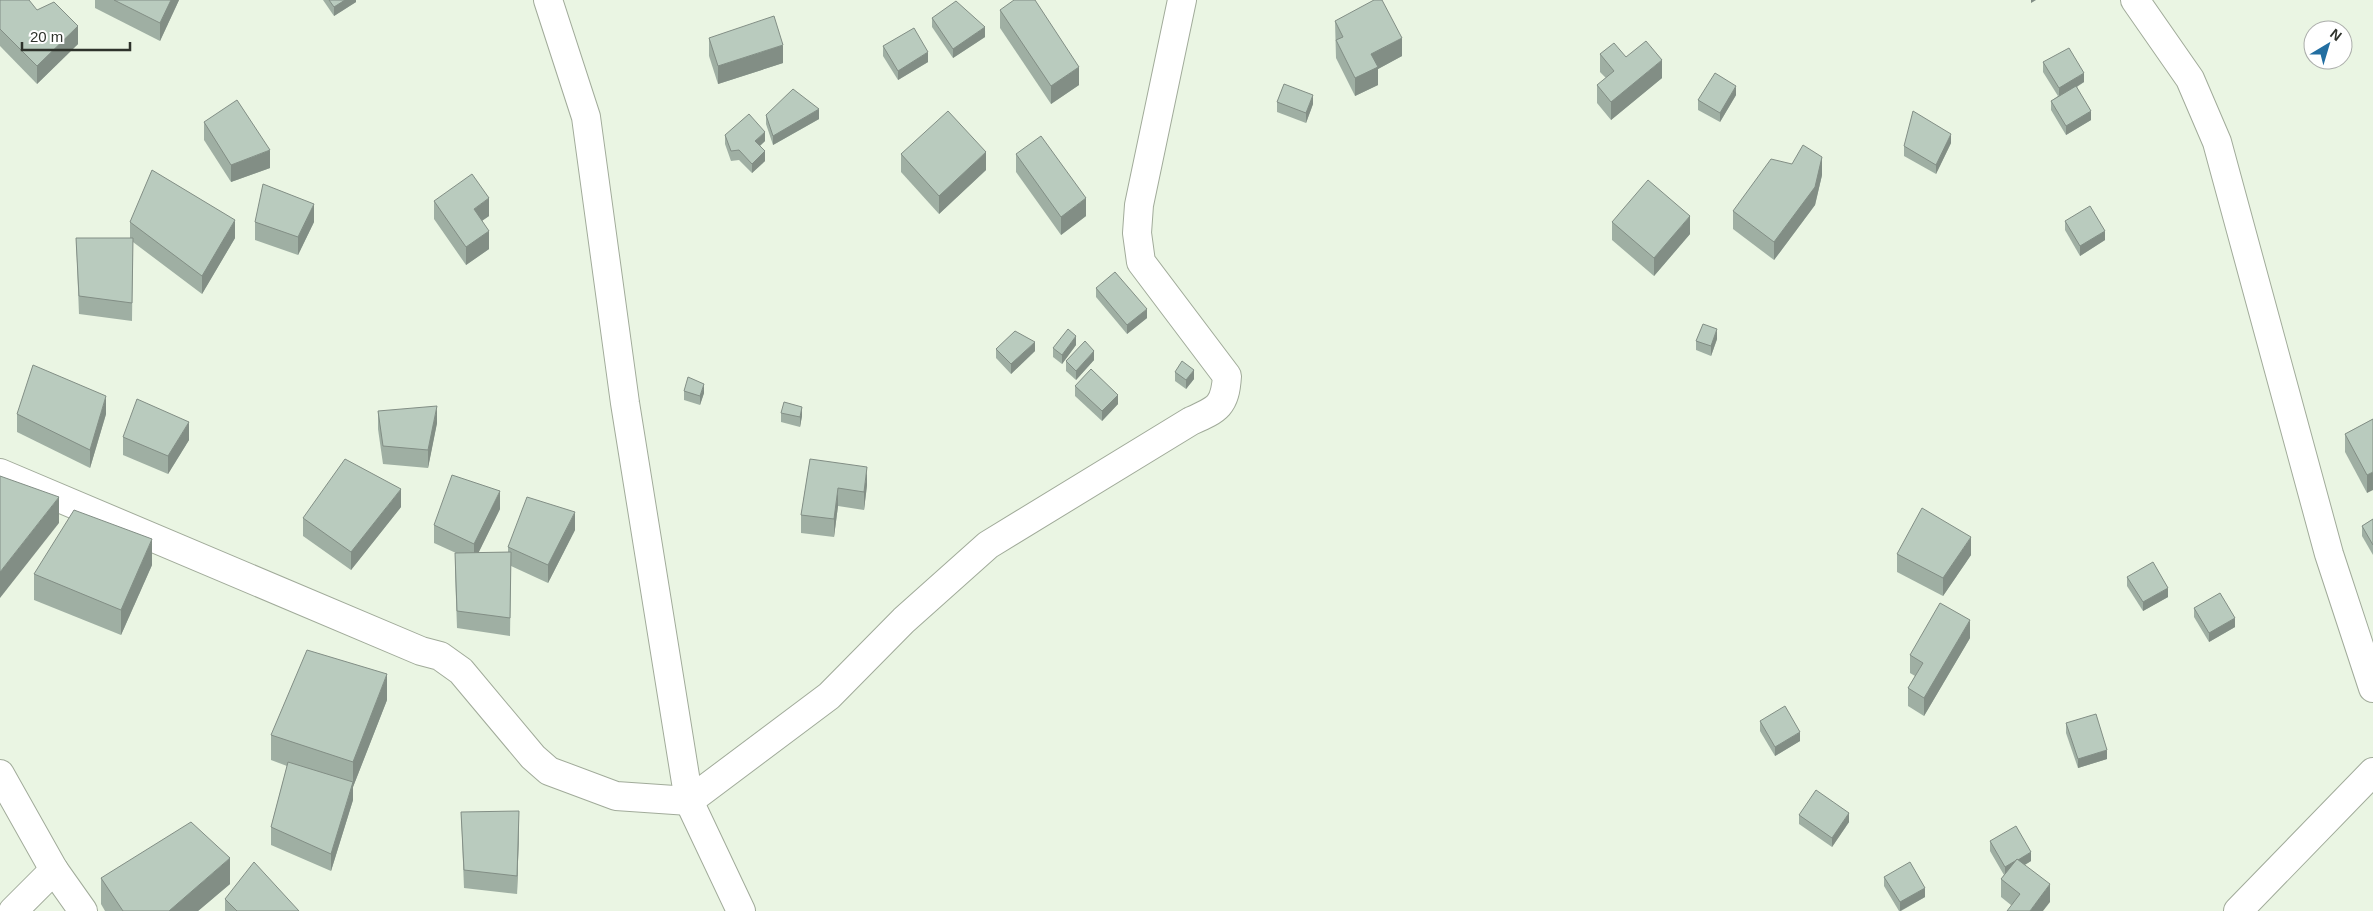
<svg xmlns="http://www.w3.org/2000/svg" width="2373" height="911" viewBox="0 0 2373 911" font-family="Arial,sans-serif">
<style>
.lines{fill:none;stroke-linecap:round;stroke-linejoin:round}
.street-casing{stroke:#a1ab9a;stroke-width:30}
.street{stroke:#fff;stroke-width:28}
.wall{fill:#9fafa3}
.shaded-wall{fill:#828e85}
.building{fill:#b9cbbe;stroke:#828e85}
</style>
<rect width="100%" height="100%" fill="#eaf5e3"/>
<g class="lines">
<!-- street casing -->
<g class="street-casing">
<g id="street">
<polyline points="548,0 586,117 625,403 689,801 741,911"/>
<polyline points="2135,0 2190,79 2217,142 2329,554 2373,688"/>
<path d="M0,473L421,651L440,656L461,671L533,757L549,771L616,796L689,801L829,696L904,620L988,545L1191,421C1218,409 1225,406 1227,376L1141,262L1137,233L1139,205L1182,0"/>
<polyline points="0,774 54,870 83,911"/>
<polyline points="13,911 54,870"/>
<polyline points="2238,911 2373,772"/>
</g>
</g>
<!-- street -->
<use href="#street" class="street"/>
</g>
<!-- wall -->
<g class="wall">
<polygon points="0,0 37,10 78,44 37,84 0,46"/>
<polygon points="95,0 179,0 160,41 95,8"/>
<polygon points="323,0 356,0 356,2 334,16"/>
<polygon points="1000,10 1079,85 1051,104 1000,28"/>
<polygon points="932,18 985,37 953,58 932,27"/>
<polygon points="1335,21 1402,56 1378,69 1378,85 1355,96 1336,58"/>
<polygon points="709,38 783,63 718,84 709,56"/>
<polygon points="883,46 928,62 898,80 883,56"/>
<polygon points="1600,54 1662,78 1611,120 1597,103 1597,85 1606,78 1600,72"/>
<polygon points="2043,62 2084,82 2077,87 2091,120 2066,135 2051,110 2051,101 2058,96 2043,72"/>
<polygon points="1736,95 1720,122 1698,110 1698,100"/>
<polygon points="1277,102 1313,104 1306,123 1277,112"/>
<polygon points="766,115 819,119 773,145 766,124"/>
<polygon points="204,122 270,168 231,182 204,140"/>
<polygon points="725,135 765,141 760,146 765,161 752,173 739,160 731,161 725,144"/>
<polygon points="1951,143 1936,174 1904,156 1904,146"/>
<polygon points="901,154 986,170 939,214 901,172"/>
<polygon points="1016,154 1086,216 1061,235 1016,172"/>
<polygon points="1822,175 1815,205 1774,260 1733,229 1733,211"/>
<polygon points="434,201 489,216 482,221 489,249 466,265 434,219"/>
<polygon points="2065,221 2105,240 2080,256 2065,230"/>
<polygon points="130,222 235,238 202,294 133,242 132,321 79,314 76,238 130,238"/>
<polygon points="255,222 314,222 298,255 255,240"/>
<polygon points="1612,222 1690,234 1654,276 1612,240"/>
<polygon points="1096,288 1147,318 1127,334 1096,297"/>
<polygon points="1717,339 1711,356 1696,350 1696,341"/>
<polygon points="1076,345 1062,364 1053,357 1053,348"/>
<polygon points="996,349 1035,351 1011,374 996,358"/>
<polygon points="1094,360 1076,380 1066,371 1066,361"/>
<polygon points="1175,372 1194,379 1186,389 1175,381"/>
<polygon points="1075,386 1118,404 1102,421 1075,396"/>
<polygon points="684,391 704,393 700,405 684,400"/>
<polygon points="378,411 437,423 428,468 383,464 378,429"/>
<polygon points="781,413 802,416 800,427 781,422"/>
<polygon points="17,414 106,414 90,468 17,432"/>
<polygon points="2373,419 2367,493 2345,452 2345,434"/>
<polygon points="123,437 189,440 168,474 123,455"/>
<polygon points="810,459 867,485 864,510 838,506 834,537 801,533 801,515"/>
<polygon points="401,507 351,570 303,536 303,518"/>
<polygon points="500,509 478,553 508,552 508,547 575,530 548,583 511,566 510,636 457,628 455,571 455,553 456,553 434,543 434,525"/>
<polygon points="2373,519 2373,555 2362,536 2362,526"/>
<polygon points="1897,554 1971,555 1943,596 1897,572"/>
<polygon points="152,565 121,635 34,600 34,574"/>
<polygon points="2127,577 2168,597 2143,611 2127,586"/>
<polygon points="2194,608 2235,627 2209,642 2194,617"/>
<polygon points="1970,638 1924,716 1908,706 1908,688 1915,676 1910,673 1910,655"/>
<polygon points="387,700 353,787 353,800 331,871 271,845 271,827 287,766 271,760 271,735"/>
<polygon points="1760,721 1800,741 1775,756 1760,731"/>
<polygon points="2066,723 2107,759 2078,768 2066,733"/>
<polygon points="461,812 519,829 517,894 464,888"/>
<polygon points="1799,815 1849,822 1832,847 1799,824"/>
<polygon points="1990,841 2031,861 2025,865 2050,902 2011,905 2001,897 2001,879 2004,875 1990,851"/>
<polygon points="1884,877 1925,897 1901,911 1899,911 1884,886"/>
<polygon points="101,878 230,884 198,911 105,911 101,904"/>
<polygon points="225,899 299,911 225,911"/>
</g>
<!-- shaded-wall -->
<g class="shaded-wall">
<polygon points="171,0 179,0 160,41 160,23"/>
<polygon points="345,0 356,0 356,2 334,16 334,7"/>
<polygon points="2031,0 2036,0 2031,3"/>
<polygon points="78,26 78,44 37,84 37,66"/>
<polygon points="985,27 985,37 953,58 953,49"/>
<polygon points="1402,38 1402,56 1378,69 1378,85 1355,96 1355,78 1371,54"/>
<polygon points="783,45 783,63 718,84 718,66"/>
<polygon points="928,52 928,62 898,80 898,71"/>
<polygon points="1662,60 1662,78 1611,120 1611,102"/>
<polygon points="1079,67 1079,85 1051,104 1051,86"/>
<polygon points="2084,73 2084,82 2059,97 2059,88"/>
<polygon points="1736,86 1736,95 1720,122 1720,113"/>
<polygon points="1313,95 1313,104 1306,123 1306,113"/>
<polygon points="819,109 819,119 773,145 773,136"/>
<polygon points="2091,111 2091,120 2066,135 2066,126"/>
<polygon points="765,132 765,141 755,150 755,141"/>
<polygon points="1951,134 1951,143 1936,174 1936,165"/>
<polygon points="270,150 270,168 231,182 231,165"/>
<polygon points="765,151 765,161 752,173 752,164"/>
<polygon points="986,152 986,170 939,214 939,196"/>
<polygon points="1822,157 1822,175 1815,205 1774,260 1774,242"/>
<polygon points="489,198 489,216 474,226 474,209"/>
<polygon points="1086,198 1086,216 1061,235 1061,217"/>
<polygon points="314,204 314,222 298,255 298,237"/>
<polygon points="1690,216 1690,234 1654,276 1654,258"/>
<polygon points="235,220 235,238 202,294 202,276"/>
<polygon points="489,231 489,249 466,265 466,247"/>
<polygon points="2105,231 2105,240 2080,256 2080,246"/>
<polygon points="1147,309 1147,318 1127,334 1127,325"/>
<polygon points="1717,329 1717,339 1711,356 1711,346"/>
<polygon points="1076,336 1076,345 1062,364 1062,355"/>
<polygon points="1035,342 1035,351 1011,374 1011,364"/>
<polygon points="1094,351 1094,360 1076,380 1076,371"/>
<polygon points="1194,370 1194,379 1186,389 1186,380"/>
<polygon points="704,384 704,393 700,405 700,396"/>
<polygon points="1118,395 1118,404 1102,421 1102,411"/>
<polygon points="106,396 106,414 90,468 90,450"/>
<polygon points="437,406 437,423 428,468 428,450"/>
<polygon points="802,407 802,416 800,427 800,417"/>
<polygon points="189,422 189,440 168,474 168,456"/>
<polygon points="867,467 867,485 864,510 864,492"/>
<polygon points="2373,472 2373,490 2367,493 2367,475"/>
<polygon points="838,488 838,506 834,537 834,519"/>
<polygon points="401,489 401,507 351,570 351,552"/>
<polygon points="500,491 500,509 474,562 474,544"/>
<polygon points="59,497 59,523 0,598 0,572"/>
<polygon points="575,512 575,530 548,583 548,565"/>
<polygon points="1971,537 1971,555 1943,596 1943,578"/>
<polygon points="152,539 152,565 121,635 121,610"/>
<polygon points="2168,588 2168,597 2143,611 2143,602"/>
<polygon points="2235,618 2235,627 2209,642 2209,633"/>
<polygon points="1970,620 1970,638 1924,716 1924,698"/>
<polygon points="387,674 387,700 353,787 353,800 331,871 331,854 353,783 353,762"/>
<polygon points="1800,732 1800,741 1775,756 1775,747"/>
<polygon points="2107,750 2107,759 2078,768 2078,759"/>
<polygon points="519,811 519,829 517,894 517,876"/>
<polygon points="1849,813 1849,822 1832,847 1832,838"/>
<polygon points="2031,852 2031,861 2005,876 2005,867"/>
<polygon points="230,858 230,884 198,911 169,911"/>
<polygon points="2050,884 2050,902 2043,911 2030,911"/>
<polygon points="1925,888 1925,897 1900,911 1900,902"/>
</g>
<!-- building -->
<g class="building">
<polygon points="0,0 29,0 37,10 54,2 78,26 37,66 0,29"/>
<polygon points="114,0 171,0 160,23"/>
<polygon points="329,0 345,0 334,7"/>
<polygon points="1014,0 1035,0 1079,67 1051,86 1000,10"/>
<polygon points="1374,0 1382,0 1402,38 1371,54 1378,67 1355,78 1336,40 1343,37 1335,21"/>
<polygon points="956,1 985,27 953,49 932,18"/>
<polygon points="774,16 783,45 718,66 709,38"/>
<polygon points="914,28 928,52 898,71 883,46"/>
<polygon points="1646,41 1662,60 1611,102 1597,85 1614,71 1600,54 1614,43 1626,57"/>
<polygon points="2069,48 2084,73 2059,88 2043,62"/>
<polygon points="1715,73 1736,86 1720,113 1698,100"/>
<polygon points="1284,84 1313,95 1306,113 1277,102"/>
<polygon points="2076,86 2091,111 2066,126 2051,101"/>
<polygon points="793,89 819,109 773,136 766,115"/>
<polygon points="237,100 270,150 231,165 204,122"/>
<polygon points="948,111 986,152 939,196 901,154"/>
<polygon points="1913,111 1951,134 1936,165 1904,146"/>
<polygon points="749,114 765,132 755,141 765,151 752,164 739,150 731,151 725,135"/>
<polygon points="1041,136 1086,198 1061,217 1016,154"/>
<polygon points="1803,145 1822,157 1815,187 1774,242 1733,211 1771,159 1792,164"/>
<polygon points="152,170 235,220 202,276 130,222"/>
<polygon points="472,174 489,198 474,209 489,231 466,247 434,201"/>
<polygon points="1648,180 1690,216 1654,258 1612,222"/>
<polygon points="263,184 314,204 298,237 255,222"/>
<polygon points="2090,206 2105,231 2080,246 2065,221"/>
<polygon points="76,238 133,238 132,303 79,296"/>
<polygon points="1115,272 1147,309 1127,325 1096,288"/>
<polygon points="1703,324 1717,329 1711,346 1696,341"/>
<polygon points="1068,329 1076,336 1062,355 1053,348"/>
<polygon points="1015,331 1035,342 1011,364 996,349"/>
<polygon points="1085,341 1094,351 1076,371 1066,361"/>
<polygon points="1182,361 1194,370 1186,380 1175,372"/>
<polygon points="33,365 106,396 90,450 17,414"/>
<polygon points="1091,369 1118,395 1102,411 1075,386"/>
<polygon points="688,377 704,384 700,396 684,391"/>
<polygon points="137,399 189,422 168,456 123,437"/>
<polygon points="784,402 802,407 800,417 781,413"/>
<polygon points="437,406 428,450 383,446 378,411"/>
<polygon points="2373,419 2373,472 2367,475 2345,434"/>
<polygon points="345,459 401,489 351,552 303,518"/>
<polygon points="810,459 867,467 864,492 838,488 834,519 801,515"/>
<polygon points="452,475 500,491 474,544 434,525"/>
<polygon points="0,476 59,497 0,572"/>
<polygon points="527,497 575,512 548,565 508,547"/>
<polygon points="1922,508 1971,537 1943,578 1897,554"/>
<polygon points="74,510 152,539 121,610 34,574"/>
<polygon points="2373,519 2373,545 2362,526"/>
<polygon points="511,552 510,618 457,611 455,553"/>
<polygon points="2153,562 2168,588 2143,602 2127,577"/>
<polygon points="2220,593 2235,618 2209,633 2194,608"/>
<polygon points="1940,603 1970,620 1924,698 1908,688 1923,663 1910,655"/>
<polygon points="307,650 387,674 353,762 271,735"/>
<polygon points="1785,706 1800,732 1775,747 1760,721"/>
<polygon points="2096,714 2107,750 2078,759 2066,723"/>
<polygon points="288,762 353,782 331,854 271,827"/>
<polygon points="1816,790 1849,813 1832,838 1799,815"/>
<polygon points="519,811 517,876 464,870 461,812"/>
<polygon points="191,822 230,858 169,911 123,911 101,878"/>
<polygon points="2016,826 2031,852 2018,860 2017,859 2015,861 2005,867 1990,841"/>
<polygon points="2017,859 2050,884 2030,911 2007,911 2020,894 2001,879"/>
<polygon points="254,862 299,911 237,911 225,899"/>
<polygon points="1910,862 1925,888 1900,902 1884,877"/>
</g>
<!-- north arrow -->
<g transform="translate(2328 45) rotate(38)"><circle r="24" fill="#ffffff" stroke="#abadaa"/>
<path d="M0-4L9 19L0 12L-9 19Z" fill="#226ea1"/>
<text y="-8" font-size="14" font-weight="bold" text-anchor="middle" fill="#2e322b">N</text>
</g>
<!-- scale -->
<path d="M22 42v8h108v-8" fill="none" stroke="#2e322b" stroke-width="2.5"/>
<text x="30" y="42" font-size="15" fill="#2e322b" stroke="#ffffff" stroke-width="4" paint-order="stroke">20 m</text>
</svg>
